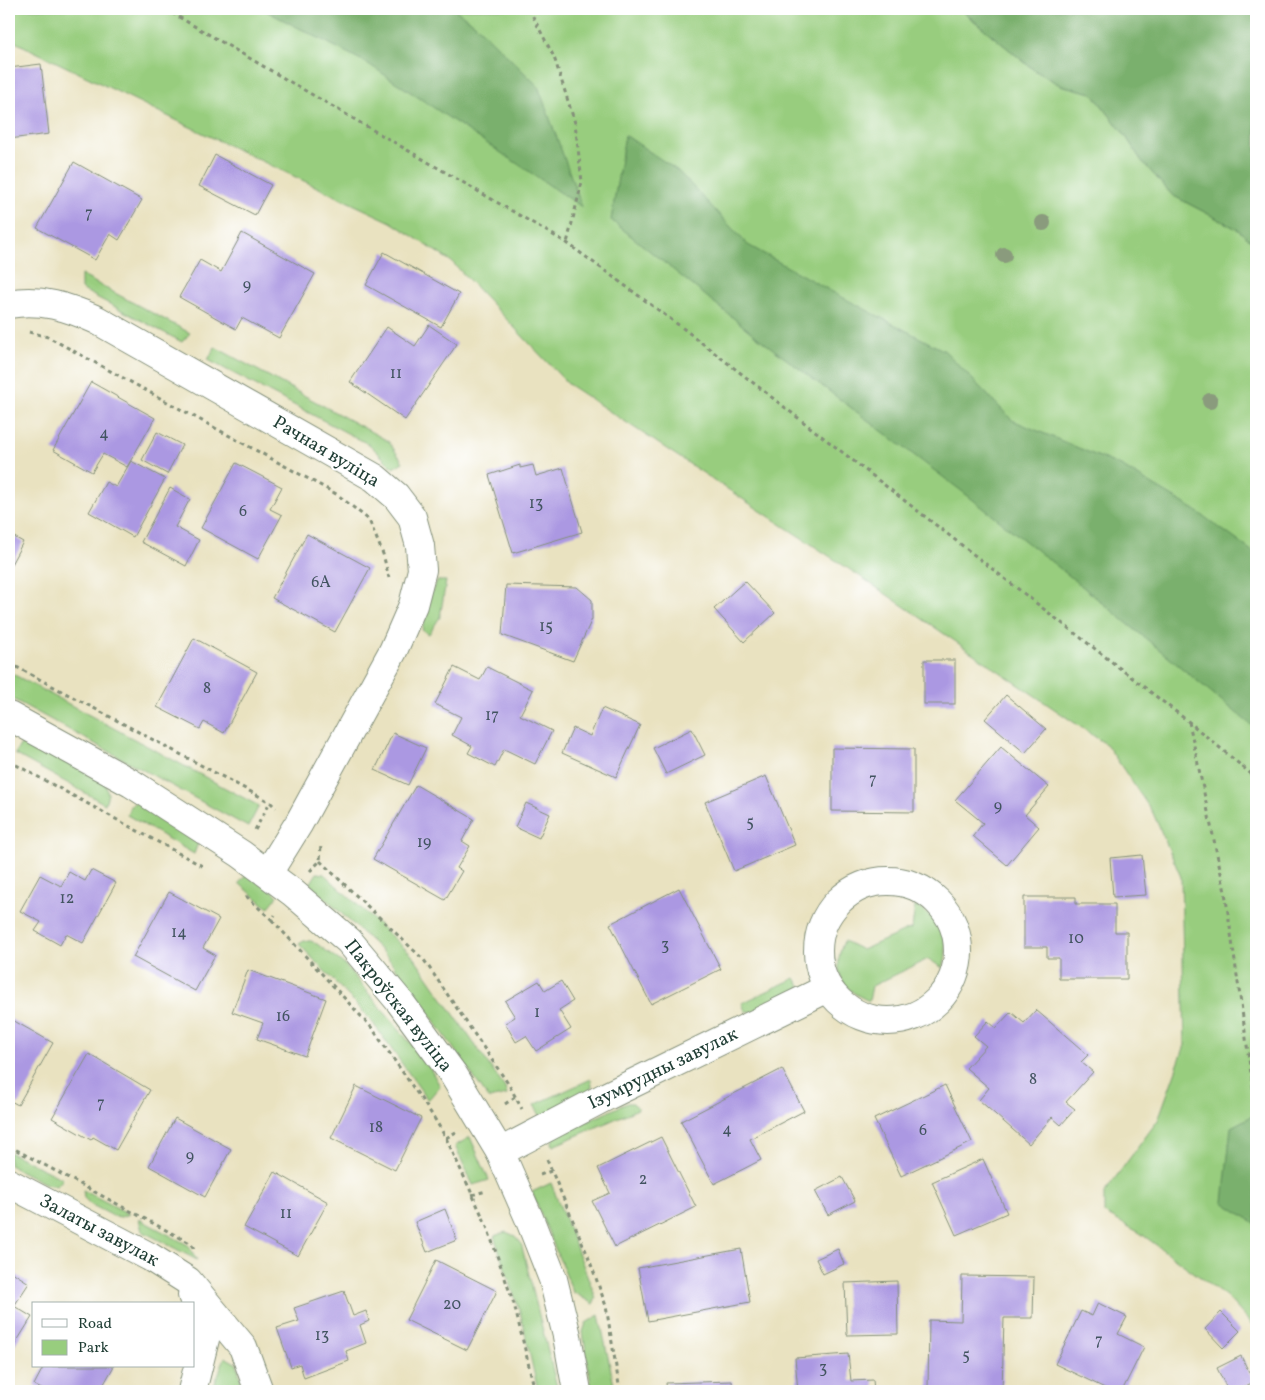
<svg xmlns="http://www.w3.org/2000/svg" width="1265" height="1400" viewBox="0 0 1265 1400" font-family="Vollkorn,serif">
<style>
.green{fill:#98cd7e;stroke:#5c8559}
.forest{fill:#7ab06d;stroke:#4c7650}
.building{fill:#ab98e2}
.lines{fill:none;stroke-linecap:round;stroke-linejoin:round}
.minor-casing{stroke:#84907a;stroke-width:30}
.path{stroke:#84907a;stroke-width:3;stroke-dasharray:4 4;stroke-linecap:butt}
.minor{stroke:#fff;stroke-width:28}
.tree{fill:#8a9b7d}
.labels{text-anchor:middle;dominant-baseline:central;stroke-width:4;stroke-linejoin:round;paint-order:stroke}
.number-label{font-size:16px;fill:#425460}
.street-label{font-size:19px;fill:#1f3d34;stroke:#fff}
</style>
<rect width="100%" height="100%" fill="#fff"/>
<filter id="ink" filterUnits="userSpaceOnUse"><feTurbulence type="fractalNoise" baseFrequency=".02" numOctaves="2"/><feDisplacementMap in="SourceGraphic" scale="10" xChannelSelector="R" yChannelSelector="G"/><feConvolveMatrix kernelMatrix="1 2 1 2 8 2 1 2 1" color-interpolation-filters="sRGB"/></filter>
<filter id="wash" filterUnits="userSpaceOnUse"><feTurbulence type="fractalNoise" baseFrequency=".0096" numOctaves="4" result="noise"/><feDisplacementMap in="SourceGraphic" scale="20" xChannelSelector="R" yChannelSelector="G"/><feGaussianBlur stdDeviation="1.12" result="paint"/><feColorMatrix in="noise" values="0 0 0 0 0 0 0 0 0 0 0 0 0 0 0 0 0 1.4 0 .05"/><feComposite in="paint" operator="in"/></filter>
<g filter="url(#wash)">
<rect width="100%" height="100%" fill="#e9e2c0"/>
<!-- green -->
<g class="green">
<polygon points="9,9 960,9 1034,70 1060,85 1092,93 1125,135 1141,160 1172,195 1237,229 1256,245 1256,1329 1226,1296 1140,1233 1104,1213 1104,1193 1158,1120 1185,1045 1181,877 1153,813 1107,745 861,577 568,384 452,262 391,222 217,140 9,39"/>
<polygon points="81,276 81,275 190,333 182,342 81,289"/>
<polygon points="215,347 388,441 403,462 393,468 370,445 208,360"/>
<polygon points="437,581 446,581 440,617 429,634 422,630 431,593"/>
<polygon points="9,672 259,806 248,827 9,697"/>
<polygon points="28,744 36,746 105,783 108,794 105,804 15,754 20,745"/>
<polygon points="137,801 196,836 198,843 194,854 127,815 130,806"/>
<polygon points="251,870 278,896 268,908 239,883"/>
<polygon points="317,873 324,874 414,957 505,1088 507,1095 489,1099 415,993 385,954 310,884"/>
<path d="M915,906C940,919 952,941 943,968L928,959L872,986L869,1001C863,998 854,994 849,989C835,975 837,957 844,941L862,950L912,928Z"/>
<polygon points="304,941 311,941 317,944 344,964 427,1063 440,1086 428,1100 370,1019 299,944"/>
<polygon points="795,978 800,986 799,990 754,1012 745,1011 742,1003"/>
<polygon points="591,1079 592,1086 589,1093 541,1117 534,1105"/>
<polygon points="627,1103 633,1103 638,1109 553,1146 552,1142 554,1137"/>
<polygon points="470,1137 489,1180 473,1185 455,1146"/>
<polygon points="9,1152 63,1179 57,1186 46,1184 9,1165"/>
<polygon points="551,1183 596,1298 593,1304 573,1292 532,1192"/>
<polygon points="83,1190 129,1214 121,1217 113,1216 90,1204 84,1198"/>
<polygon points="139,1219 188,1245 197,1260 142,1231"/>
<polygon points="506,1232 515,1236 521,1243 558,1391 538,1391 521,1315 494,1236"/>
<polygon points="599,1315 614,1385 614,1391 592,1391 583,1332 586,1323"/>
<polygon points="225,1357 237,1364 243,1391 212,1391"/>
</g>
<!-- forest -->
<g class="forest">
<polygon points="262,9 454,9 475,24 538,86 582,207 367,63"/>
<polygon points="960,9 1256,9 1256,245 1237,229 1172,195 1141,160 1125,135 1092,93 1060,85 1034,70"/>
<polygon points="625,135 678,171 748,245 838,295 945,351 1012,420 1121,466 1195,510 1256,554 1256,729 1072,578 963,492 757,337 611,220"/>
<polygon points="1256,1114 1256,1224 1223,1202 1231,1127"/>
</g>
<g id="blocks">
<!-- building -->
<g class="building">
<polygon points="41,64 49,134 9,139 9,68"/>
<polygon points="215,155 271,185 255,215 199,186"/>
<polygon points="74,162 142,200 119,240 110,234 95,260 37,228"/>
<polygon points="242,233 315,274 279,338 242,318 236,329 179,297 200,260 221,272"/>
<polygon points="384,252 459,294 441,327 366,285"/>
<polygon points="429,325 457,344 405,420 350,382 387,327 415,346"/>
<polygon points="91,382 155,418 127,467 103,454 92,472 53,450"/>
<polygon points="157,432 182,445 167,474 142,460"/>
<polygon points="131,461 165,479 133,537 89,512 106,482 116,487"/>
<polygon points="236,463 282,487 270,509 282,515 258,559 201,528"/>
<polygon points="520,465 520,468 533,465 536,476 563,468 582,532 513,553 489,475"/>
<polygon points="170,488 190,499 175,527 199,540 186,566 141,542"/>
<polygon points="9,534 23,542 9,568"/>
<polygon points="307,534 370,568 335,632 272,598"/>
<polygon points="745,581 775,613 744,642 714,609"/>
<polygon points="506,585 577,587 592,600 592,619 573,661 502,635"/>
<polygon points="194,638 257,672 224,733 204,722 200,729 157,707"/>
<rect x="924" y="660" width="31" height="44"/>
<polygon points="454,667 480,680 487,667 533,690 520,715 552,731 535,764 504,749 495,767 468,753 472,746 452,735 461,717 435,704"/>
<polygon points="1006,695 1046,729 1025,753 985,719"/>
<polygon points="602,708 640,725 616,777 562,753 573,728 590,736"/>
<polygon points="692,729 705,755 666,774 653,748"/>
<polygon points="393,733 426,748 408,785 375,770"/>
<polygon points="1001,747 1049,787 1025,815 1039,827 1007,865 973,836 983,823 955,800"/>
<polygon points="832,748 914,749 914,812 832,811"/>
<polygon points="766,776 795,845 734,871 705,802"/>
<polygon points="416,785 474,819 462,841 470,846 457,868 462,871 445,900 373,859"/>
<polygon points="526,803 550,814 539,838 515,827"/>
<polygon points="1142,855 1146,895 1113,897 1110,858"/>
<polygon points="91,870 116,883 83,943 66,934 60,945 35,931 41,922 20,911 40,875 61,886 69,872 85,881"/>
<polygon points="679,888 721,969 651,1004 610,924"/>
<polygon points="169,892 219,919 203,948 215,955 195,991 133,957"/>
<polygon points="1024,897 1076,897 1076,904 1115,904 1115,932 1127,932 1127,979 1059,979 1059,958 1047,958 1047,947 1024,947"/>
<polygon points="248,970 326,999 305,1056 257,1039 263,1023 232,1012"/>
<polygon points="539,981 545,991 561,981 573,1001 559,1010 571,1029 536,1051 526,1036 516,1042 505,1023 515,1017 505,1001"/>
<polygon points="1036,1010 1088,1055 1081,1062 1093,1072 1066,1102 1075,1109 1061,1125 1052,1117 1029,1144 979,1100 989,1088 966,1068 986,1046 974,1036 988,1021 996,1028 1011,1012 1024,1023"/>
<polygon points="9,1018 53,1043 18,1105 9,1100"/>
<polygon points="89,1054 150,1090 116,1150 93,1137 91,1140 52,1118"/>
<polygon points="782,1069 804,1111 750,1139 761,1160 714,1184 681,1121"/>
<polygon points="945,1085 972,1142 901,1176 874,1119"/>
<polygon points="356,1086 421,1118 395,1170 331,1138"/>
<polygon points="175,1118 231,1149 205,1197 149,1166"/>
<polygon points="661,1137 696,1207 615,1247 592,1201 610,1193 598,1168"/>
<polygon points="983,1159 1007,1213 956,1235 932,1182"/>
<polygon points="275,1172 328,1202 298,1256 244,1227"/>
<polygon points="842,1177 855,1201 828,1215 815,1191"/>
<polygon points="445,1209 457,1240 427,1252 415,1222"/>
<polygon points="741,1249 750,1302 648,1321 638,1268"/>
<polygon points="838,1249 844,1264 823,1274 816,1259"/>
<polygon points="436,1260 497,1291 467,1350 406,1320"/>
<polygon points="9,1270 29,1283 14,1306 32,1317 9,1354"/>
<polygon points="962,1276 1034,1277 1033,1318 1004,1318 1002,1391 928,1391 929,1320 961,1321"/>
<polygon points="897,1281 898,1334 847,1335 845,1283"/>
<polygon points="344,1291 353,1316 366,1311 369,1321 360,1325 366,1343 346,1351 349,1361 304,1378 300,1364 291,1367 277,1328 299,1321 294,1308"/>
<polygon points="1098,1303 1127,1317 1118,1334 1144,1347 1122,1391 1111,1391 1055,1364 1081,1311 1092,1316"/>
<polygon points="1221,1312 1240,1331 1223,1348 1205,1329"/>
<polygon points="848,1354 851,1381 873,1380 874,1391 798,1391 795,1358"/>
<polygon points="1241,1356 1254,1382 1235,1391 1228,1391 1217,1368"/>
<polygon points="44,1366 114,1366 100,1391 45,1391 34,1385"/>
<polygon points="732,1381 733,1391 667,1391 666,1383"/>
</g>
</g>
</g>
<g filter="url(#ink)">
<use href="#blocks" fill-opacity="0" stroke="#84907a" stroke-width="1"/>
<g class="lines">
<!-- minor casing -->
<g class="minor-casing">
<g id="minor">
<path d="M9,304C40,298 68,307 97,320L375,478L396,496L412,517L420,546L422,570L413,605L393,651L299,823L268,873"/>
<polyline points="9,716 131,783 241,854 292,892 349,941 400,1002 453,1074 500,1152 529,1218 553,1279 567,1336 577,1391"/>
<circle cx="888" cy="951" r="70"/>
<polyline points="500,1152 607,1096 828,988"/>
<polyline points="9,1183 150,1257 188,1281 243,1347 259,1391"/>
<polyline points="192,1391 206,1335 192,1295"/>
</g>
</g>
<!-- path -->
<g class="path">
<polyline points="165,9 567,243 684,329 1189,722 1256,778"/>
<polyline points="529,9 554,57 575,123 582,182 567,243"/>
<polyline points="29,332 48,337 338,495 369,520 383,554 389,578"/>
<polyline points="9,663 270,802 276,808"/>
<polyline points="1189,722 1225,892 1256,1108"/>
<polyline points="9,761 204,867"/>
<polyline points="255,830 270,802"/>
<polyline points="320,861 424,960 509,1085 522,1109"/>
<polyline points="310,871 320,861 321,844"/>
<polyline points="246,896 272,920 275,915"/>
<polyline points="272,920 372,1028 433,1116 446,1138 486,1224 514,1304 535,1391"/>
<polyline points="505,1104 515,1097"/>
<polyline points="446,1138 456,1132"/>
<polyline points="9,1146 190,1243 195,1250"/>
<polyline points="547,1160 588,1256 606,1306 620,1391"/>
<polyline points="540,1175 551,1171"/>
<polyline points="472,1195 486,1191"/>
</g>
<!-- minor -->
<use href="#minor" class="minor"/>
</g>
<!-- trees -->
<g class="tree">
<circle cx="1043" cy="223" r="8"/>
<circle cx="1004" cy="255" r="8"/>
<circle cx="1210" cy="401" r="8"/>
</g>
</g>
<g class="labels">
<!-- number labels -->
<g class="number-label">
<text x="89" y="214">7</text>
<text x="247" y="286">9</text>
<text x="396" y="374">11</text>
<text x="104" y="434">4</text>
<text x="536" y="504">13</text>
<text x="243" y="512">6</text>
<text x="321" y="583">6А</text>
<text x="546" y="627">15</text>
<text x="207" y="689">8</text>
<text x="492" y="716">17</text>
<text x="873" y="780">7</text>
<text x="998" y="807">9</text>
<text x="750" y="823">5</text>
<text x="424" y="843">19</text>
<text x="67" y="899">12</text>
<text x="179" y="933">14</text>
<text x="1076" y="939">10</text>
<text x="665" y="946">3</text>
<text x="537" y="1013">1</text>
<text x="283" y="1017">16</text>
<text x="1033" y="1080">8</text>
<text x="101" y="1104">7</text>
<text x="376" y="1128">18</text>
<text x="727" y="1130">4</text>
<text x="923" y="1131">6</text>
<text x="190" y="1157">9</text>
<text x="643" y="1180">2</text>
<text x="286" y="1214">11</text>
<text x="452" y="1305">20</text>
<text x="322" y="1336">13</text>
<text x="1099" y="1341">7</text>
<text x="966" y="1356">5</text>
<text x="823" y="1369">3</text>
</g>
<!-- street labels -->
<g class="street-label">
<text transform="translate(326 452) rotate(31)">Рачная вуліца</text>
<text transform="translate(398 1006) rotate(52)">Пакроўская вуліца</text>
<text transform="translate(663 1069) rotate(-26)">Ізумрудны завулак</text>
<text transform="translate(99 1231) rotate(28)">Залаты завулак</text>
</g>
</g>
<!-- margin -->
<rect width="1265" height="1400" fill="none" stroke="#fff" stroke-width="30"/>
<!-- legend -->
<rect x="32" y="1302" width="162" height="65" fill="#ffffff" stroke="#a5b1ae"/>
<rect x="42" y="1319" width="25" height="8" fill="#ffffff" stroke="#a5b1ae"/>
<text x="78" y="1328" font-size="15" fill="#1f3d34">Road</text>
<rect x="42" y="1340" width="25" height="15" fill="#98cd7e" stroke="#a5b1ae"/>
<text x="78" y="1352" font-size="15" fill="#1f3d34">Park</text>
</svg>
